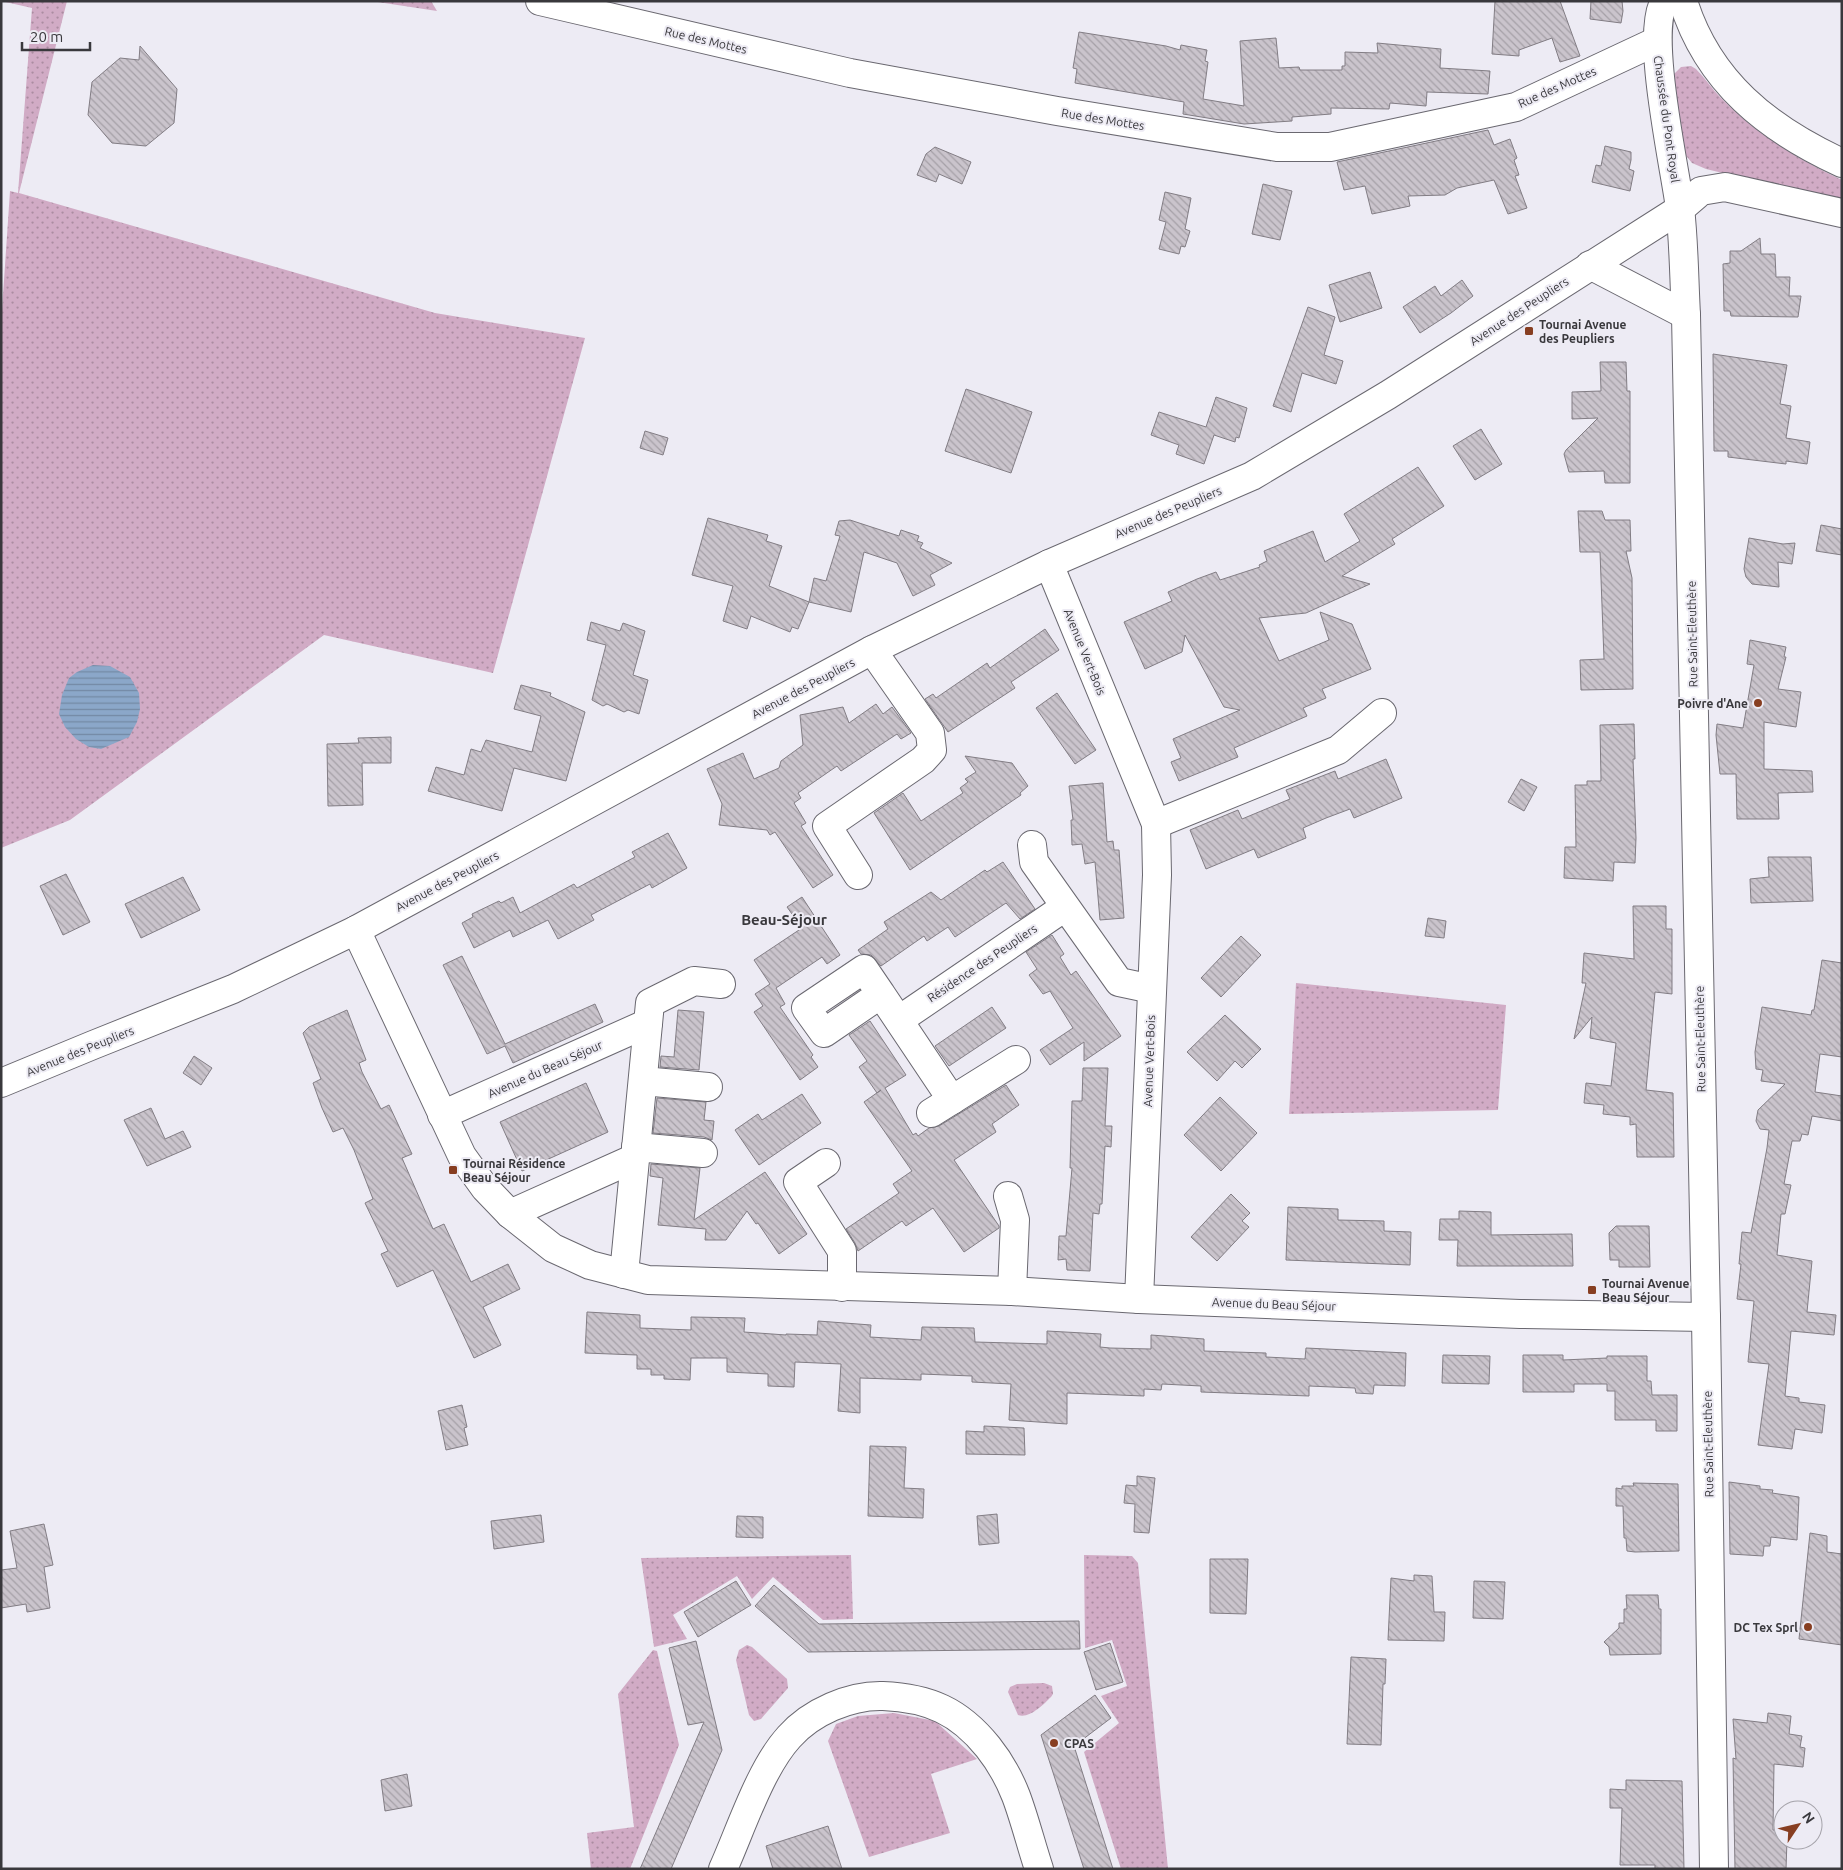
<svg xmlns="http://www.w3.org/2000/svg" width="1843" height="1870" viewBox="0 0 1843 1870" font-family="Ubuntu,sans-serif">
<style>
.grass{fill:url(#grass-dots)}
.water{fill:url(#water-rules)}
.building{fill:url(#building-back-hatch);stroke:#827d84}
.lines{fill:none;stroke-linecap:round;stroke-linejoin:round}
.minor-casing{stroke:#6a6870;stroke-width:30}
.major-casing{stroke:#6a6870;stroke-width:30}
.minor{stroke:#fff;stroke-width:28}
.major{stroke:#fff;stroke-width:28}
.poi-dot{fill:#873e21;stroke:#edebf4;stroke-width:2}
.labels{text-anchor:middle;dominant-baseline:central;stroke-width:4;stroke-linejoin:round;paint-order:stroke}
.street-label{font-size:12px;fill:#39383c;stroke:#edebf4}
.poi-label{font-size:12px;font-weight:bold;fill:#39383c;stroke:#edebf4;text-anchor:start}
.quarter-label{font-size:15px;font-weight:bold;fill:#39383c;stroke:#edebf4}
</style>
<defs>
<pattern id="grass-dots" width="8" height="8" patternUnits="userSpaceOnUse" patternTransform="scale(1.25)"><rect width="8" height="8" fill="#d1abc5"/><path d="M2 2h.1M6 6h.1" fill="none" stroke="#ab8ca1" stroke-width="1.8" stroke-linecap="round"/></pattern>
<pattern id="water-rules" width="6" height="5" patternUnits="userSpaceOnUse" patternTransform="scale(1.25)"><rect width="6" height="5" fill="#8ba7c9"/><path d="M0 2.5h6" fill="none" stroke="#7389a4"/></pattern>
<pattern id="building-back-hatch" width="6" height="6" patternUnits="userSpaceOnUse" patternTransform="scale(1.25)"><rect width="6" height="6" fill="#cac4cc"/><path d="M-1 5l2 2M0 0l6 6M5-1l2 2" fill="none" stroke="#a5a0a7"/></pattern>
</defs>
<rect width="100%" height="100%" fill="#edebf4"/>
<!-- grass -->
<g class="grass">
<polygon points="1,1 67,1 19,193 435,313 585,338 493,673 324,635 70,820 1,848 1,325 10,191 18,193 32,8"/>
<polygon points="371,1 431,1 437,11"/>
<path d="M1691,66L1696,69C1705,78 1712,89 1721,98C1756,134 1797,159 1842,180V199L1735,176L1706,169L1692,163L1683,152L1672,76L1681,67Z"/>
<polygon points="1296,983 1506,1005 1498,1110 1289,1114"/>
<polygon points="851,1555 853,1619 823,1620 773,1577 752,1599 737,1576 673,1615 687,1639 654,1647 641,1558"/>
<polygon points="1084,1555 1132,1556 1138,1563 1168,1869 1121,1869 1084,1752 1119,1723 1101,1696 1127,1686 1112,1640 1085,1648"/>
<polygon points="747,1645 752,1647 787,1679 788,1688 761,1719 754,1721 749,1715 736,1660 739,1650"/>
<polygon points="653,1650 657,1651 679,1745 630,1869 591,1869 587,1833 634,1827 618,1694"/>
<path d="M1044,1683L1052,1686L1053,1694L1051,1697C1043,1705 1029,1719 1018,1715L1008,1692L1010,1687L1017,1684Z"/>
<polygon points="894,1713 935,1721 977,1759 931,1774 950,1833 869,1857 828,1741 836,1724 858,1716"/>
</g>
<!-- water -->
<polygon class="water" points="93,665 110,666 130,677 139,693 140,709 137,722 129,737 101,749 89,747 76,739 65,727 59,714 62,695 69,678 77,672"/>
<!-- building -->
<g class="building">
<polygon points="1495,1 1560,1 1580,56 1560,62 1552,38 1519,50 1519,56 1492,54"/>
<polygon points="1591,1 1622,1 1623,11 1621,23 1590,19"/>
<polygon points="1079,32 1166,46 1180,50 1181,45 1207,50 1205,61 1208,62 1203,99 1244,106 1240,41 1276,38 1279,68 1299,67 1300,70 1342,70 1342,66 1345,66 1345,52 1378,53 1377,43 1441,49 1440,68 1490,71 1488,94 1427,92 1426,106 1390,103 1389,109 1331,108 1331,114 1292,117 1292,121 1244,124 1183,114 1184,102 1075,83 1077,69 1073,68"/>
<polygon points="140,46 177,89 174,123 146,146 112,143 88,115 92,82 120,58 139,60"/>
<polygon points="1488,130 1494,145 1510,139 1517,158 1514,160 1519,175 1515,176 1527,208 1508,214 1494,180 1457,188 1445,195 1408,196 1410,206 1372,214 1365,186 1344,190 1337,162"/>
<polygon points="1605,146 1631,152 1631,160 1629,169 1634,171 1630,191 1592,182 1596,165 1601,166"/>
<polygon points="935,147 971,162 962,184 939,174 936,182 917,175 926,154"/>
<polygon points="1263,184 1292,191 1280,240 1252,234"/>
<polygon points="1165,192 1191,198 1185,229 1190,231 1185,247 1181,246 1179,254 1159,249 1166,222 1159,220"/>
<polygon points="1760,238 1761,254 1775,254 1776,277 1790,277 1789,296 1801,296 1798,317 1731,316 1730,311 1724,311 1723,264 1730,263 1730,251 1741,251"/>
<polygon points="1370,272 1382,308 1340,322 1329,285"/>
<polygon points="1462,280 1473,296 1451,313 1420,333 1403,307 1435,286 1441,296"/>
<polygon points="1308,307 1335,317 1324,355 1343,361 1336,384 1302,373 1291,412 1273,406"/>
<polygon points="1713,354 1787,365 1780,404 1791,406 1786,438 1810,442 1807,464 1786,461 1786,464 1728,457 1728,451 1714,451"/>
<polygon points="1600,362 1626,362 1627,391 1630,391 1630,483 1605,483 1604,471 1569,472 1564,454 1566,450 1598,418 1572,419 1572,392 1601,391"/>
<polygon points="966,389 1032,412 1011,473 945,451"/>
<polygon points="1216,397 1247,408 1239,438 1236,437 1235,442 1214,435 1204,464 1176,454 1179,445 1151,435 1159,412 1206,427"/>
<polygon points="1481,429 1502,464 1475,480 1453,446"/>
<polygon points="645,431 668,438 663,455 640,448"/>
<polygon points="1418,467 1444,506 1392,539 1395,544 1342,576 1370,584 1306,613 1259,618 1279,661 1329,640 1320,612 1352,624 1371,669 1322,689 1326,698 1303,708 1307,716 1234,748 1238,757 1179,781 1171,762 1181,758 1173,739 1240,710 1224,707 1185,635 1182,652 1145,669 1124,622 1172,601 1168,592 1197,579 1216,572 1220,580 1260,567 1259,565 1267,561 1264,551 1313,531 1325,562 1360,541 1344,514"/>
<polygon points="1578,511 1602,511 1605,520 1630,520 1631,551 1626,551 1632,578 1633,689 1581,690 1580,660 1604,659 1600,552 1580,552"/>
<polygon points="708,518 768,535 766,541 782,546 769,586 809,602 814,578 826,581 840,536 835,535 839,521 850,520 899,536 901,530 919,536 917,541 923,543 920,548 952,563 930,575 935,585 913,596 897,563 864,552 851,612 809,602 798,629 792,627 790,632 751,616 747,629 723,621 733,586 692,575"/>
<polygon points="1821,525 1842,529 1842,555 1816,551"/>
<polygon points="1749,538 1783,544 1795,543 1792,564 1778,562 1779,587 1752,584 1746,577 1744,569"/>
<polygon points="591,622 620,631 623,623 645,631 633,675 648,680 639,714 628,710 624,712 607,704 603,706 592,700 606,645 587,640"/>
<polygon points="1045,629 1059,650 1011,682 1015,688 948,732 925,699 933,694 936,698 987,663 990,668"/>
<polygon points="1750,640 1786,647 1784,657 1786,657 1778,689 1801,692 1796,727 1764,722 1764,769 1812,771 1813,792 1778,793 1779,819 1737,819 1736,774 1720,774 1716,735 1717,724 1743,728 1754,665 1747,664"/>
<polygon points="521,685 551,693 550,696 585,712 566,781 514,768 502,811 428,791 436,767 464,775 471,749 481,752 486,740 532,752 541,716 514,709"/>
<polygon points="1057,693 1096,750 1075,764 1036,708"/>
<polygon points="876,704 883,714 892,707 911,733 901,739 897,734 841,771 837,766 798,793 801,798 794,803 806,823 801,826 833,875 813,888 775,832 770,835 767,830 719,825 722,804 707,769 743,753 754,779 779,768 781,761 803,745 800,715 843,707 849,723"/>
<polygon points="1634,724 1635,759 1633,759 1636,838 1635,863 1614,862 1613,881 1564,878 1565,847 1576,847 1575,785 1587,785 1587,781 1601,781 1600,725"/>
<polygon points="391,737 391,763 362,763 363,805 328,806 327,744 359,743 358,738"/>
<polygon points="965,756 1012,763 1028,786 1020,793 1021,795 910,870 874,813 903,793 921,821 963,793 960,788 968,782 965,779 976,772"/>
<polygon points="1386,759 1402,798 1354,818 1350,809 1326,818 1303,828 1306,838 1258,858 1254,849 1206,869 1190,830 1238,810 1242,819 1290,799 1286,790 1335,771 1338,779"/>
<polygon points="1521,779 1537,787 1524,811 1508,802"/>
<polygon points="1103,783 1107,842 1113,841 1114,850 1119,850 1124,918 1100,920 1095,862 1085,864 1082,844 1072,845 1071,820 1073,820 1069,786"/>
<polygon points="668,833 687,868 652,888 650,884 591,915 594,920 558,939 548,920 513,937 510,930 474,948 462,923 473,917 472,914 499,901 501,903 513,897 520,913 574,884 577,888 635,857 632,852"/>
<polygon points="1768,857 1811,857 1813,901 1751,903 1750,879 1769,877"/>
<polygon points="1003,862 1035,909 1020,919 1006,903 955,937 948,927 927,941 924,936 881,966 871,955 861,954 858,950 888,929 884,922 931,892 941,900 985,870 987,872"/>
<polygon points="66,874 90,922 63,935 40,886"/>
<polygon points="183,877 200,910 141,938 125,904"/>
<polygon points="802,897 840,955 827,964 822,957 776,988 785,1004 780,1007 813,1055 811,1057 818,1067 800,1080 754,1012 763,1006 755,994 770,984 754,960 802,928 787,907"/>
<polygon points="1633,906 1666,906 1666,929 1672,929 1672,994 1655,992 1646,1090 1673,1093 1674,1157 1637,1157 1636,1124 1630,1125 1630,1117 1603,1114 1604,1105 1584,1103 1586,1083 1611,1086 1616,1043 1590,1038 1592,1017 1574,1039 1586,983 1582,983 1584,953 1634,959"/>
<polygon points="1428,918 1446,921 1444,938 1425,936"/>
<polygon points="1052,935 1064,954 1060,957 1071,975 1076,971 1121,1036 1084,1061 1084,1042 1050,1065 1040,1050 1073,1028 1050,991 1043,994 1029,975 1037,969 1026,952"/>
<polygon points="1241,936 1261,955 1221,997 1201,978"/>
<polygon points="462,956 505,1044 595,1004 603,1022 513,1063 505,1046 487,1054 443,965"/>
<polygon points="1822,960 1842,963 1842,1057 1820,1054 1815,1092 1842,1096 1842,1121 1812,1116 1808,1135 1802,1134 1800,1141 1792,1141 1784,1184 1791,1185 1785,1214 1781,1214 1777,1255 1812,1261 1807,1312 1836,1315 1834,1335 1791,1331 1785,1396 1799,1398 1799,1402 1825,1405 1822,1433 1795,1429 1792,1449 1758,1445 1769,1364 1748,1362 1754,1301 1737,1299 1741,1264 1739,1264 1742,1232 1751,1233 1767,1148 1769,1130 1760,1129 1756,1121 1758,1110 1785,1084 1761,1081 1763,1070 1756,1069 1755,1052 1762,1007 1811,1015 1812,1010 1814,1010"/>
<polygon points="992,1007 1006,1028 949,1066 935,1046"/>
<polygon points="347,1010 366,1060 359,1063 362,1072 381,1109 389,1105 412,1154 402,1158 433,1229 444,1224 471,1282 508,1264 520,1289 483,1307 501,1345 474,1358 433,1270 397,1287 381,1254 388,1251 365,1203 373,1199 354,1150 343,1128 333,1132 322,1108 313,1083 321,1079 303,1033 309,1027"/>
<polygon points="678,1010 704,1012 699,1070 660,1067 661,1056 674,1057"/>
<polygon points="1225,1015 1261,1049 1242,1068 1235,1061 1217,1081 1187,1052"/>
<polygon points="870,1021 906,1075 885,1088 913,1135 916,1133 918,1136 929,1128 939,1126 1006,1085 1019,1105 992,1124 996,1132 954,1160 999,1226 999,1228 964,1252 933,1208 906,1226 902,1221 858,1251 855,1243 846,1229 899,1193 893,1184 912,1171 864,1102 881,1090 877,1093 859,1067 867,1061 849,1035"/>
<polygon points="194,1056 212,1068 201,1085 183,1073"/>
<polygon points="1083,1068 1108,1068 1105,1126 1112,1126 1111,1147 1105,1146 1102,1204 1100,1204 1099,1214 1093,1213 1090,1271 1067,1270 1066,1259 1058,1260 1059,1236 1066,1236 1072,1168 1070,1168 1072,1101 1082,1101"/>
<polygon points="586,1083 608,1132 522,1171 500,1122"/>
<polygon points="802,1094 821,1123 759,1165 735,1130 758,1114 762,1120"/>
<polygon points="1220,1097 1257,1133 1221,1171 1184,1135"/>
<polygon points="657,1098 706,1102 704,1120 714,1121 712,1140 704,1137 653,1133"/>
<polygon points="151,1108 165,1139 183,1131 191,1147 147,1166 124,1120"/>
<polygon points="651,1164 700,1168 694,1220 765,1172 807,1234 779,1254 758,1223 756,1224 747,1211 726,1240 705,1240 706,1229 658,1225 663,1178 650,1176"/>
<polygon points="1231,1194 1250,1213 1242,1221 1249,1227 1217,1261 1191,1237"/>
<polygon points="1288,1207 1338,1209 1338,1220 1384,1221 1384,1231 1411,1232 1410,1265 1286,1260"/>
<polygon points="1459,1211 1491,1212 1491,1235 1572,1234 1573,1266 1457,1266 1458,1240 1439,1240 1440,1219 1459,1219"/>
<polygon points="1616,1226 1649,1226 1650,1267 1619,1267 1619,1260 1610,1260 1609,1233"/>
<polygon points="587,1312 640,1315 640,1328 691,1330 691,1317 745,1318 744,1332 786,1335 786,1334 817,1335 818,1321 871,1325 870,1337 921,1340 922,1327 974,1328 975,1342 1047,1344 1047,1331 1101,1334 1100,1347 1110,1348 1151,1349 1151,1335 1204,1339 1204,1351 1266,1353 1266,1357 1305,1359 1306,1348 1406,1353 1405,1386 1374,1385 1373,1394 1356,1393 1355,1388 1309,1386 1309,1396 1201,1392 1201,1386 1162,1384 1161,1390 1144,1389 1144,1396 1067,1393 1067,1424 1009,1420 1011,1384 972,1382 972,1376 921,1374 921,1380 860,1378 860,1413 838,1411 841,1364 795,1362 794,1387 768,1386 768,1374 727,1372 727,1358 691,1358 690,1380 664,1379 664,1375 651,1375 651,1369 637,1369 637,1355 585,1353"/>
<polygon points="1443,1355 1490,1356 1489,1384 1442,1383"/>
<polygon points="1523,1355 1563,1355 1563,1360 1607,1358 1607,1356 1647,1356 1647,1381 1651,1381 1652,1395 1677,1395 1677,1431 1656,1431 1656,1420 1615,1420 1615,1391 1607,1391 1607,1384 1574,1384 1574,1392 1523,1392"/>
<polygon points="462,1405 467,1427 464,1428 468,1445 446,1450 438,1411"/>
<polygon points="984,1426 1024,1428 1025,1455 966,1454 966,1431 984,1432"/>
<polygon points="870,1446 906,1447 904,1488 924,1489 923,1518 868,1516"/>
<polygon points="1137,1476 1155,1478 1149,1533 1134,1532 1135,1504 1124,1503 1126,1485 1137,1486"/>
<polygon points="1729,1482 1760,1486 1760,1489 1773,1490 1772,1493 1799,1497 1797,1540 1771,1537 1770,1546 1764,1546 1763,1556 1730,1554"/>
<polygon points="1633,1483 1678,1484 1679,1551 1635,1552 1627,1551 1626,1538 1624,1538 1623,1506 1616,1506 1616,1488 1622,1489 1622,1486 1634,1486"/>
<polygon points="997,1514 999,1543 979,1545 977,1516"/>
<polygon points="541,1515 544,1542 494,1549 491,1521"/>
<polygon points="737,1516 763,1517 763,1538 736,1537"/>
<polygon points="44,1524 53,1565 44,1567 50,1608 27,1612 26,1604 1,1608 1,1570 17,1568 10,1531"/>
<polygon points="1810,1533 1827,1536 1827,1552 1842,1554 1842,1645 1799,1639"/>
<polygon points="1210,1559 1248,1559 1246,1614 1210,1613"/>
<polygon points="1414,1575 1432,1576 1434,1612 1445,1612 1444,1641 1388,1640 1391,1578 1414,1581"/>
<polygon points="736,1581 751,1605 698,1637 684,1612"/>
<polygon points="1474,1581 1505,1582 1503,1619 1473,1618"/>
<polygon points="774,1585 819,1624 1079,1621 1080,1649 808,1652 755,1606"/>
<polygon points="1626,1595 1658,1595 1659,1609 1661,1609 1661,1654 1610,1655 1609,1647 1604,1642 1619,1628 1619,1623 1624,1623 1624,1609 1627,1609"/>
<polygon points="696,1641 722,1750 671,1869 640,1869 704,1722 688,1725 669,1648"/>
<polygon points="1110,1643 1123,1682 1096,1690 1084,1652"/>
<polygon points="1351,1657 1386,1659 1385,1684 1383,1684 1381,1745 1347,1744"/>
<polygon points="1095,1695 1111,1718 1074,1746 1113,1869 1084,1869 1041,1735"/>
<polygon points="1768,1713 1791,1716 1789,1734 1802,1736 1800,1747 1805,1748 1803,1767 1774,1764 1773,1830 1783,1831 1783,1840 1787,1840 1786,1869 1735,1869 1733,1758 1736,1759 1733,1719 1767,1723"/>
<polygon points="407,1774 412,1806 385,1811 381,1780"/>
<polygon points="1626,1780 1682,1781 1684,1869 1655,1869 1655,1865 1620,1865 1622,1808 1610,1808 1610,1789 1626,1790"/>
<polygon points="828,1826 842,1869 773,1869 766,1846"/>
</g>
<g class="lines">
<!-- minor casing -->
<g class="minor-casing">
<g id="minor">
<polyline points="540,1 850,73 1057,111 1277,147 1330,147 1516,107 1657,41"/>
<path d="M1665,1C1644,30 1675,168 1680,208C1684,243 1684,279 1686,315L1706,1317L1714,1869"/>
<polyline points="1590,265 1686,315"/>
<polyline points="1049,564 1156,824 1157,875 1139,1299"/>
<polyline points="1156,824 1338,750 1382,713"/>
<polyline points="1032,845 1034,862 1119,982 1152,989"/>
<polyline points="858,875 827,826 923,760 932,750 930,733 872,650"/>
<polyline points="356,930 462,1156 485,1188 510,1214 553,1248 590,1265 648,1280 1012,1291 1139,1299 1520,1314 1706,1317"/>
<polyline points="881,994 864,969 806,1008 824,1033 881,994 952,1100"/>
<polyline points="899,1020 1065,907"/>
<polyline points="643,1081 708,1087"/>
<polyline points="1,1083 93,1045 233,989 356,930 872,650 1049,564 1252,476 1388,395 1680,209 1701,191 1725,187 1842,213"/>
<polyline points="931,1113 1016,1060"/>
<polyline points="442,1115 648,1023"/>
<polyline points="636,1147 703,1153"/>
<polyline points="826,1163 798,1182 842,1251 842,1287"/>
<polyline points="1008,1196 1015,1220 1012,1291"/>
<polyline points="510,1214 635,1158"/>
<polyline points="624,1274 650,1003 694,981 721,984"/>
<path d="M723,1869C741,1829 760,1769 789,1737C811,1712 850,1695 883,1696C929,1698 959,1711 988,1747C1000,1762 1009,1778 1016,1796C1025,1820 1031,1845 1039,1869"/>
</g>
</g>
<!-- major casing -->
<g class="major-casing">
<path id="major" d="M1683,1C1708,82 1768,129 1842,163"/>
</g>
<!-- minor -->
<use href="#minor" class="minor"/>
<!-- major -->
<use href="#major" class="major"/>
</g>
<!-- markers -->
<g class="poi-dot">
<rect x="1524" y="326" width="10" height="10" rx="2.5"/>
<circle cx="1758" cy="703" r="5"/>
<rect x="448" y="1165" width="10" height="10" rx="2.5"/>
<rect x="1587" y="1285" width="10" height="10" rx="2.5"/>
<circle cx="1808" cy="1627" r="5"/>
<circle cx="1054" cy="1743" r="5"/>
</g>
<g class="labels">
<!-- street labels -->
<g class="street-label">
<text transform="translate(706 40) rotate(13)">Rue des Mottes</text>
<text transform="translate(1557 87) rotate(-24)">Rue des Mottes</text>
<text transform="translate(1103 119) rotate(9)">Rue des Mottes</text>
<text transform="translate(1667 119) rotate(82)">Chaussée du Pont Royal</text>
<text transform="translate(1519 311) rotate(-33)">Avenue des Peupliers</text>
<text transform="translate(1168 512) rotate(-23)">Avenue des Peupliers</text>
<text transform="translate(1692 634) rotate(-91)">Rue Saint-Eleuthère</text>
<text transform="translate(1085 652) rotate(68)">Avenue Vert-Bois</text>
<text transform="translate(803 688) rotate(-28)">Avenue des Peupliers</text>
<text transform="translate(447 881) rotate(-28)">Avenue des Peupliers</text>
<text transform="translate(982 963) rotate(-34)">Résidence des Peupliers</text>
<text transform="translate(1700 1039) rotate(-91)">Rue Saint-Eleuthère</text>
<text transform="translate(80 1051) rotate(-22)">Avenue des Peupliers</text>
<text transform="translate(1149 1061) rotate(-88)">Avenue Vert-Bois</text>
<text transform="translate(545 1069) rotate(-24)">Avenue du Beau Séjour</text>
<text transform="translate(1274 1304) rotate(2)">Avenue du Beau Séjour</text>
<text transform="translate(1708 1444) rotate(-91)">Rue Saint-Eleuthère</text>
</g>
<!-- poi labels -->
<g class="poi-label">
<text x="1539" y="324">Tournai Avenue<tspan x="1539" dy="14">des Peupliers</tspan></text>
<text x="1748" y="703" text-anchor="end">Poivre d'Ane</text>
<text x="463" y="1163">Tournai Résidence<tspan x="463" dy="14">Beau Séjour</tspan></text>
<text x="1602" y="1283">Tournai Avenue<tspan x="1602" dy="14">Beau Séjour</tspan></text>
<text x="1798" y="1627" text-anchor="end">DC Tex Sprl</text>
<text x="1064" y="1743">CPAS</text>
</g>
<!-- quarter labels -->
<g class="quarter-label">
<text x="784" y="919">Beau-Séjour</text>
</g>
</g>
<!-- border -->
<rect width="1843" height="1870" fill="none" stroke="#39383c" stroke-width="5"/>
<!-- north arrow -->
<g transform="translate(1798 1825) rotate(55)"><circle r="24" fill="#edebf4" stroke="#a5a3aa"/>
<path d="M0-4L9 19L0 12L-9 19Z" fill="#873e21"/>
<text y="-8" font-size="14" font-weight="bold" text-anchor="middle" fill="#39383c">N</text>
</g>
<!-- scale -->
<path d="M22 42v8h68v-8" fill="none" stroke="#39383c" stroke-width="2.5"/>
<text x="30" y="42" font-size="15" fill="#39383c" stroke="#edebf4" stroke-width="4" paint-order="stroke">20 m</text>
</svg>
